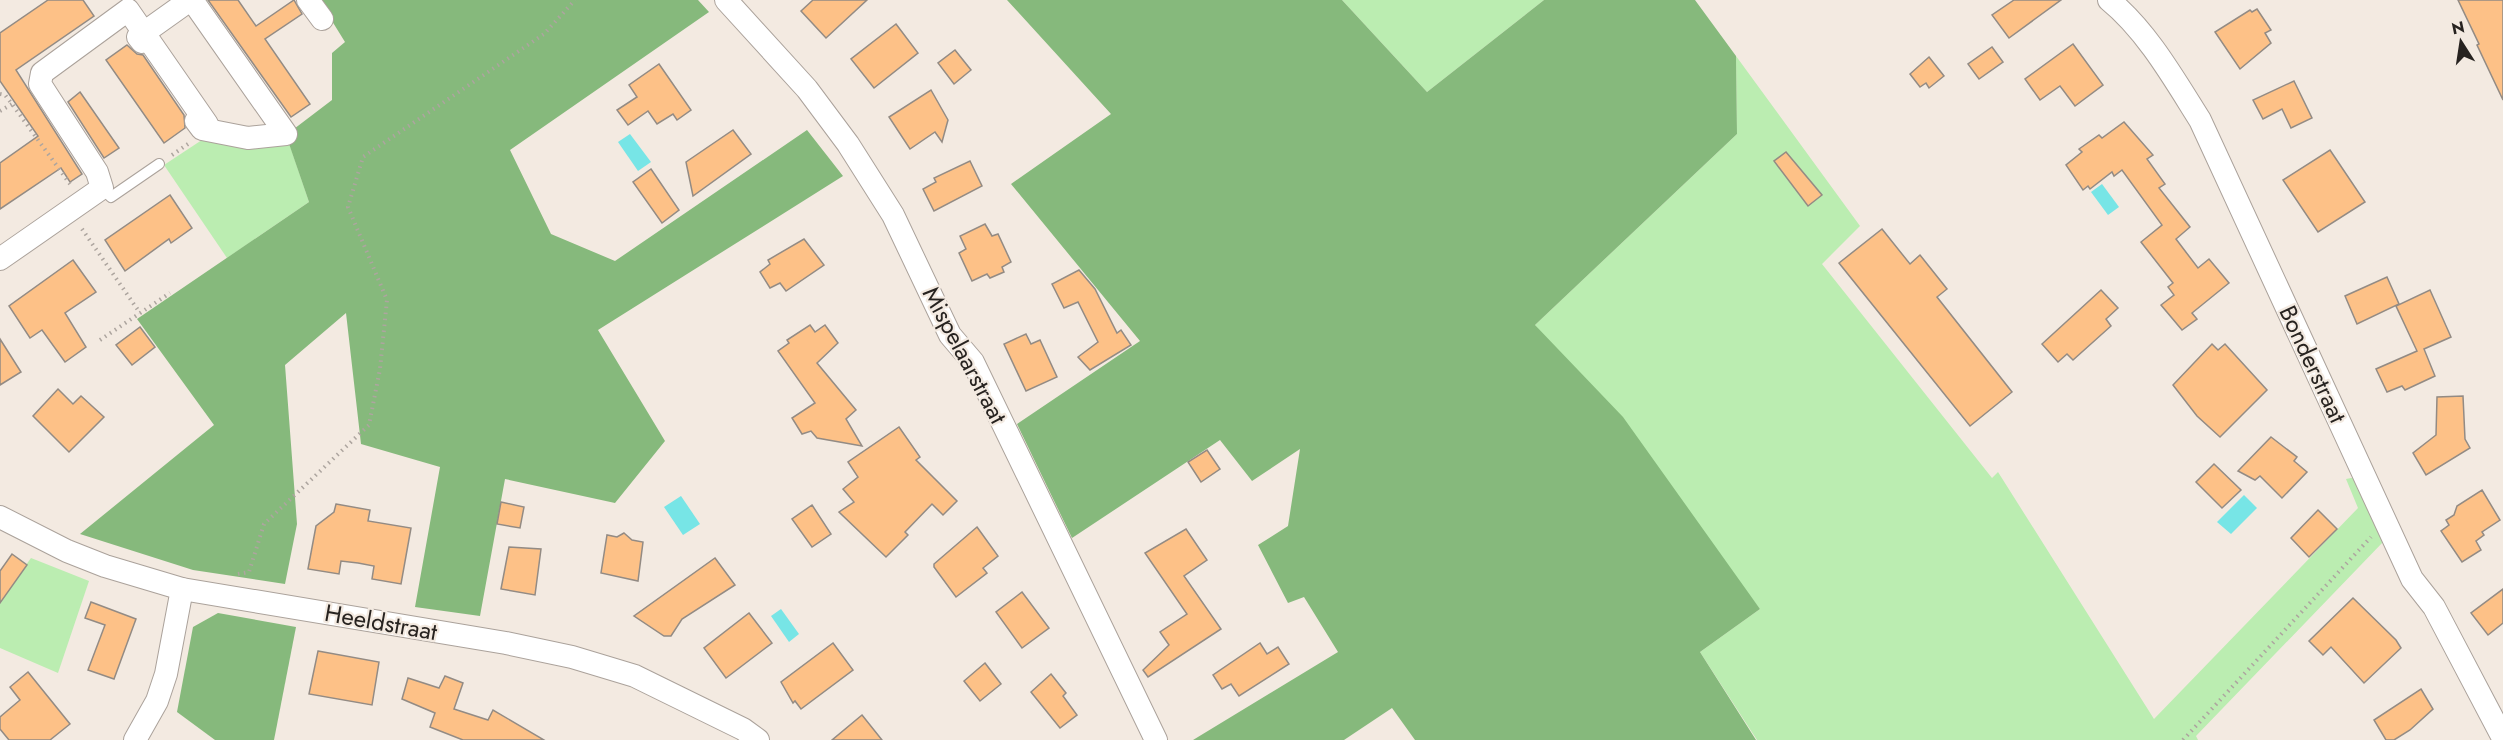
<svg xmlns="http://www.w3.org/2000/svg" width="2503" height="740" viewBox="0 0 2503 740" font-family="Jost,sans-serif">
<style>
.green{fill:#bbedb1}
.forest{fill:#86b97c}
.water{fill:#77e5e6}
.building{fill:#fdc187;stroke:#938b84;stroke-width:1.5}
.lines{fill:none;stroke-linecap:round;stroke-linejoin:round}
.lane-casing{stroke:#aba29b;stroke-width:12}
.street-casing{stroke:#aba29b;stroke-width:24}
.path{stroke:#ada59f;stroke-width:4;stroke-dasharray:1.5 4.5;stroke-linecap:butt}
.lane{stroke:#fff;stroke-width:10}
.street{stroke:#fff;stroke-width:22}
.labels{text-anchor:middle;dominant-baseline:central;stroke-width:4.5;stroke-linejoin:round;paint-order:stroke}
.street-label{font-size:24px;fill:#272320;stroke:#f3eae1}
</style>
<rect width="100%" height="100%" fill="#f3eae1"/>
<!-- green -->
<g class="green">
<polygon points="1342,0 1544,0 1427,92"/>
<polygon points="1736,56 1860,226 1822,264 1992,478 1998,472 2154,719 2358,508 2346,479 2356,477 2384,541 2196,736 2198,740 1757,740 1700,652 1760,609 1535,325 1737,134"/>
<polygon points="214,132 286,134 309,202 227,258 164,165"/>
<polygon points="31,558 89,581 58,673 0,648 0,601"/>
</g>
<!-- forest -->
<g class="forest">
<polygon points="319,0 698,0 709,12 510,150 551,234 615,261 807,130 843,176 598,330 665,441 615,503 505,479 480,616 415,607 440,467 361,444 346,313 285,365 297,524 285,584 193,570 80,534 214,425 137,319 309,202 286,135 332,100 332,53 345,42"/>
<polygon points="1007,0 1342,0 1427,92 1544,0 1695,0 1736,56 1737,134 1535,325 1623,417 1760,609 1700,652 1756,740 1415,740 1392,708 1344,740 1193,740 1338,652 1304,597 1288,603 1258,545 1288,526 1300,449 1252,481 1220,440 1072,538 1017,424 1140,341 1011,184 1111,114"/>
<polygon points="218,613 296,627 274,740 215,740 177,712 193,627"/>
</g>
<!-- water -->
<g class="water">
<polygon points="630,134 651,162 638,171 618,142"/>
<polygon points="2102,184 2119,207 2108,215 2091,192"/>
<polygon points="2244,495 2257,508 2231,534 2217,522"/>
<polygon points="681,496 700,524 683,535 664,507"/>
<polygon points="781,609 799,634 789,642 771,616"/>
</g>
<!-- building -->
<g class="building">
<polygon points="48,0 83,0 94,16 16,70 82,174 70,182 61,168 0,209 0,163 38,136 0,81 0,33"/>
<polygon points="208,0 238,0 256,26 294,0 302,14 265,39 310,104 291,117"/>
<polygon points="813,0 867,0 826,38 801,11"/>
<polygon points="2014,0 2061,0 2009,38 1992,15"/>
<polygon points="2458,0 2503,0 2503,100 2477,45 2479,44"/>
<polygon points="2257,9 2271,30 2265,33 2271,43 2240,69 2215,32 2250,10 2252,12"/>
<polygon points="896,24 918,53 874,88 851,59"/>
<polygon points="2073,44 2103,85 2075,106 2060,86 2040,100 2025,79"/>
<polygon points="127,45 137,54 143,55 184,115 185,128 164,143 106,60"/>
<polygon points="1992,47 2003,62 1979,79 1968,64"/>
<polygon points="955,50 971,70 954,84 938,63"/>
<polygon points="1929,57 1944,76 1929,88 1926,83 1920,87 1910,74"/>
<polygon points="659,64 691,110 677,120 673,114 657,124 648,111 628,125 617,110 637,97 629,85"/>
<polygon points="2294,81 2312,118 2291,128 2282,109 2263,119 2253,100"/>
<polygon points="931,90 948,120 942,142 935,132 910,149 889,117"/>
<polygon points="80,92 119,148 104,158 68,102"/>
<polygon points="2124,122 2153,155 2147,159 2165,184 2159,188 2190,227 2176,239 2198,268 2209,259 2229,283 2192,313 2197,319 2182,330 2161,305 2174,295 2168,287 2173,283 2141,242 2162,225 2122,170 2114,176 2112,172 2090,189 2088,186 2083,190 2066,165 2082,152 2079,149 2099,135 2102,138"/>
<polygon points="733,130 751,154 693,196 686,162"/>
<polygon points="2330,150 2365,202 2318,232 2283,180"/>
<polygon points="1786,152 1822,195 1808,206 1774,161"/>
<polygon points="970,161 982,186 934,211 923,189 936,182 934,178"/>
<polygon points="651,169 679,210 662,223 633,182"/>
<polygon points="170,195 192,228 171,243 169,239 125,271 105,240"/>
<polygon points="985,224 992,236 998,234 1011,262 1002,267 1004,272 990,278 987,274 972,281 959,253 966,249 960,236"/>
<polygon points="1882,229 1910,264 1920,255 1947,289 1937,297 2012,392 1970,426 1839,263"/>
<polygon points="804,239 824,265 786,291 780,283 770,288 760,272 770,264 768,260"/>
<polygon points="73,260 96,292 65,313 86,347 65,362 42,330 30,338 9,306"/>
<polygon points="1079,270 1095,289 1117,333 1121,330 1131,345 1090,370 1078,357 1098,342 1078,302 1064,308 1052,284"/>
<polygon points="2387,277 2399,304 2357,324 2345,296"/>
<polygon points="2101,290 2118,308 2106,319 2111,326 2073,360 2067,354 2058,362 2042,344"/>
<polygon points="2430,290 2451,337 2424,349 2435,376 2405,390 2402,386 2387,392 2376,369 2417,351 2396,306"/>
<polygon points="810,325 815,332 825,325 838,343 817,363 856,410 846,419 862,446 817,438 811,431 802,434 792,418 815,403 778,351 789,343 787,340"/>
<polygon points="140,327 155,347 132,365 116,345"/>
<polygon points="1026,334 1031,344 1040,340 1057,377 1026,391 1004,344"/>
<polygon points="0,339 21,372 0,385"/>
<polygon points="2212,344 2218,350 2225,344 2267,390 2220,437 2197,416 2173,385"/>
<polygon points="58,389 73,404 81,396 104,417 69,452 33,416"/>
<polygon points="2463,396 2465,439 2470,448 2426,475 2413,453 2436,435 2437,397"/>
<polygon points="899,427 920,457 916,460 957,501 943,515 932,504 905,532 908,535 886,557 839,512 854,502 843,489 858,477 848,462"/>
<polygon points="2271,437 2297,457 2294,461 2307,472 2282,498 2260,476 2255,480 2238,471"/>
<polygon points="1207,450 1220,469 1201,482 1188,462"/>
<polygon points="2214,464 2241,490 2222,508 2196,482"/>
<polygon points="2482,490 2500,520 2482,532 2484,535 2476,541 2481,550 2462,562 2441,531 2449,525 2446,520 2454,515 2457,506"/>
<polygon points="501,502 524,507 520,528 497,524"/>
<polygon points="336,504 370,510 368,521 411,528 401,584 372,579 374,566 358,563 341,561 339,574 308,569 316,526 334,512"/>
<polygon points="812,505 831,534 812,547 792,519"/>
<polygon points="2318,510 2337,529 2309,557 2291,538"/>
<polygon points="977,527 998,556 983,568 987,573 956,597 934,567 934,564"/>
<polygon points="1186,529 1207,560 1184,576 1221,629 1148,677 1143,670 1169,645 1160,632 1187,614 1145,553"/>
<polygon points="624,533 632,540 643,542 638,581 601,573 607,535 617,537"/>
<polygon points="509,547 541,549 535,595 501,589"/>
<polygon points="12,554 27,565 0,603 0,571"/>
<polygon points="715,558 735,585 682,619 671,636 664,636 634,616"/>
<polygon points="2503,589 2503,623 2488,635 2471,613"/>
<polygon points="1022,592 1049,628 1022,648 996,612"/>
<polygon points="2353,598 2396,640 2401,648 2364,683 2331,647 2323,655 2309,641"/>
<polygon points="91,602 136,619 114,679 88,670 105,625 85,618"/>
<polygon points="749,613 772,643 726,678 704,648"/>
<polygon points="833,643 853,670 801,709 795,701 793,703 781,682"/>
<polygon points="1260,643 1267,654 1278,647 1289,664 1239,696 1231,684 1222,689 1213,675"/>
<polygon points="318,651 379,662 372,705 309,694"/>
<polygon points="985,663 1001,684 980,701 964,681"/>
<polygon points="28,672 70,724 50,740 9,740 0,729 0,717 20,700 10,687"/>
<polygon points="1051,674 1066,693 1063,696 1077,715 1060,728 1031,692"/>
<polygon points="445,676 463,683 454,709 488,720 493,710 544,740 463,740 430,727 435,713 402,699 408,678 439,688"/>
<polygon points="2421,689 2433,709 2410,730 2394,740 2386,740 2374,720"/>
<polygon points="862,715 882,740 832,740"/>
</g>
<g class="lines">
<!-- lane casing -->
<g class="lane-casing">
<polyline id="lane" points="102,188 111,197 159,164"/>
</g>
<!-- street casing -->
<g class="street-casing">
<g id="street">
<polyline points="192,0 286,134 248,138 202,129 196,121"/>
<polyline points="308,0 322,19"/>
<polyline points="726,0 807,89 848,144 893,215 950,335 973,362 1156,740"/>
<path d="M2109,0C2147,31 2174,79 2200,120L2412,579L2434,607L2503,738"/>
<polyline points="142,42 138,37 190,0"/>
<polyline points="0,259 102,188 97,172 40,84 42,73 128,10 207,124"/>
<polyline points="0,517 67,551 105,566 182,589 506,643 572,657 635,676 743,729 758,740"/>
<polyline points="135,740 157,701 166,674 182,589"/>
</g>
</g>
<!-- path -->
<g class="path">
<polyline points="0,94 5,95 12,104 70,184"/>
<polyline points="0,111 12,104"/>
<polyline points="172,155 188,144"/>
<polyline points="82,229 140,313"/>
<polyline points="100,340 170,293"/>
<polyline points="238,574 249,572 264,524 369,425 380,369 387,300 348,207 363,157 544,34 575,0"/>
<polyline points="2183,740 2371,537"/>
</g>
<!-- lane -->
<use href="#lane" class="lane"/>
<!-- street -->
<use href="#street" class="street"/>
</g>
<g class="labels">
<!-- street labels -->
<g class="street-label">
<text transform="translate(965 355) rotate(62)">Mispelaarstraat</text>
<text transform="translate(2313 364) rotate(65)">Bonderstraat</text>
<text transform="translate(381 622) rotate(10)">Heeldstraat</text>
</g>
</g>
<!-- north arrow -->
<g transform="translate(2461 42) rotate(348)" stroke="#f3eae1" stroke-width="4.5" paint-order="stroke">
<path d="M0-4.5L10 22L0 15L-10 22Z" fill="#272320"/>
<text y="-9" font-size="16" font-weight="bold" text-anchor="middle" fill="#272320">N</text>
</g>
</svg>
